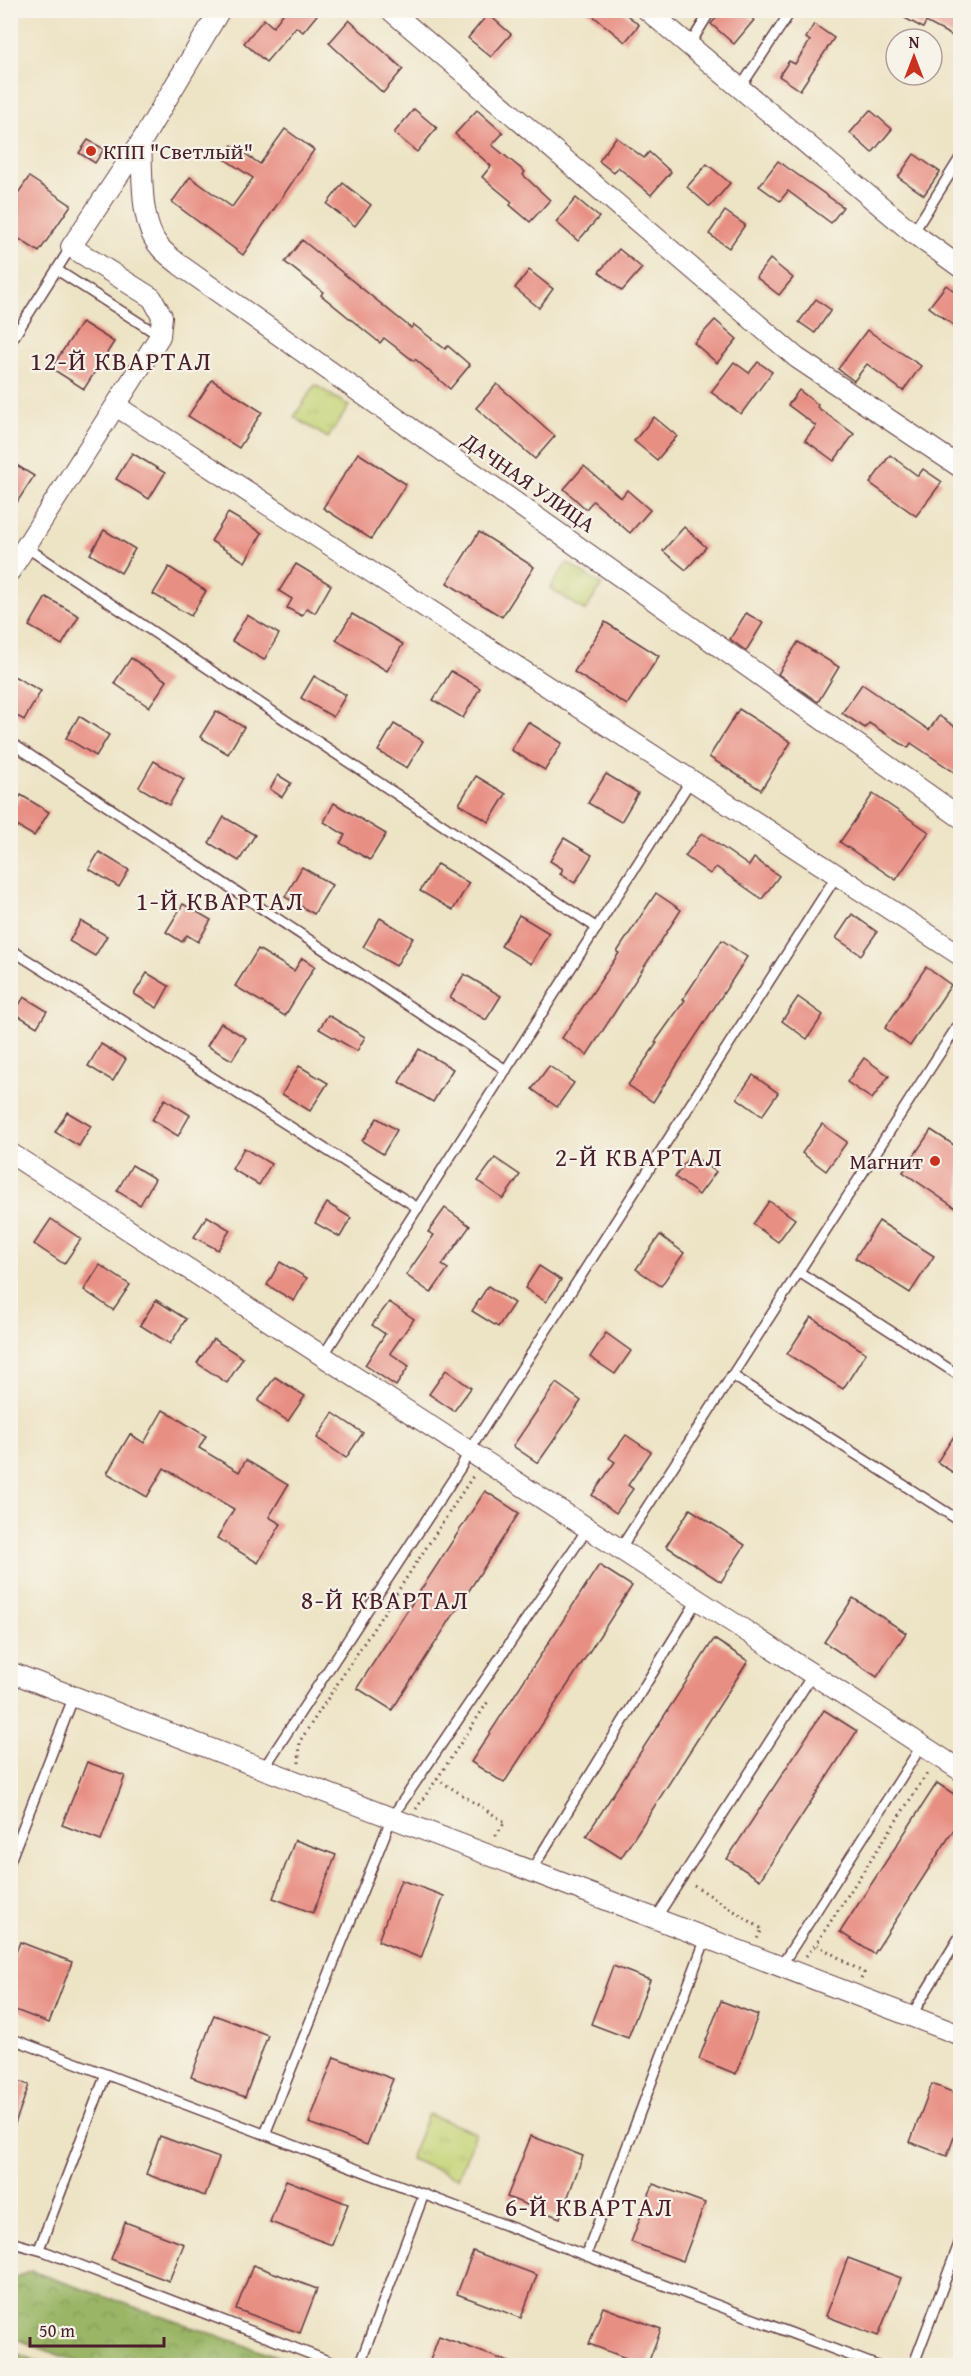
<svg xmlns="http://www.w3.org/2000/svg" width="971" height="2376" viewBox="0 0 971 2376" font-family="'Gentium Book Plus',serif">
<style>
.forest{fill:url(#forest-crowns);stroke:#726a48;stroke-width:1.5}
.park{fill:url(#park-tufts);stroke:#867950;stroke-width:1.5}
.building{fill:#e88f84}
.lines{fill:none;stroke-linecap:round;stroke-linejoin:round}
.service-casing{stroke:#623c42;stroke-width:12}
.minor-casing{stroke:#623c42;stroke-width:22}
.path{stroke:#623c42;stroke-width:3;stroke-dasharray:1.5 4.5;stroke-linecap:butt}
.service{stroke:#fff;stroke-width:9}
.minor{stroke:#fff;stroke-width:20}
.poi-dot{fill:#c8321e;stroke:#f7f3e8;stroke-width:2}
.labels{text-anchor:middle;dominant-baseline:central;stroke-width:4.5;stroke-linejoin:round;paint-order:stroke}
.poi-label{font-size:22px;fill:#4a1f2b;stroke:#f7f3e8;text-anchor:start}
.street-label{font-size:22px;fill:#4a1f2b;stroke:#f7f3e8}
.quarter-label{font-size:26px;letter-spacing:1.5px;fill:#4a1f2b;stroke:#f7f3e8}
</style>
<defs>
<pattern id="forest-crowns" width="20" height="18" patternUnits="userSpaceOnUse" patternTransform="scale(1.5)"><rect width="20" height="18" fill="#9ab566"/><path d="M2 6a3 3 0 1 1 6 0M12 15a3 3 0 1 1 6 0" fill="none" stroke="#809354"/></pattern>
<pattern id="park-tufts" width="24" height="20" patternUnits="userSpaceOnUse" patternTransform="scale(1.5)"><rect width="24" height="20" fill="#c3d375"/><path d="M3 7l-1-3M5 7V3M7 7l1-3M15 17l-1-3M17 17v-4M19 17l1-3" fill="none" stroke="#a9b565"/></pattern>
</defs>
<rect width="100%" height="100%" fill="#f7f3e8"/>
<filter id="ink" filterUnits="userSpaceOnUse"><feTurbulence type="fractalNoise" baseFrequency=".0167" numOctaves="2"/><feDisplacementMap in="SourceGraphic" scale="12" xChannelSelector="R" yChannelSelector="G"/><feConvolveMatrix kernelMatrix="1 2 1 2 8 2 1 2 1" color-interpolation-filters="sRGB"/></filter>
<filter id="wash" filterUnits="userSpaceOnUse"><feTurbulence type="fractalNoise" baseFrequency=".008" numOctaves="4" result="noise"/><feDisplacementMap in="SourceGraphic" scale="24" xChannelSelector="R" yChannelSelector="G"/><feGaussianBlur stdDeviation="1.35" result="paint"/><feColorMatrix in="noise" values="0 0 0 0 0 0 0 0 0 0 0 0 0 0 0 0 0 1.4 0 .05"/><feComposite in="paint" operator="in"/></filter>
<g filter="url(#wash)">
<rect width="100%" height="100%" fill="#ede3c5"/>
<!-- forest -->
<g class="forest">
<polygon points="31,2271 294,2362 302,2365 85,2365 11,2337 11,2279"/>
<polygon points="18,2354 47,2365 15,2365"/>
</g>
<!-- park -->
<g class="park">
<polygon points="315,385 349,406 328,438 294,417"/>
<polygon points="567,563 602,585 585,611 550,588"/>
<polygon points="428,2114 476,2133 458,2178 410,2159"/>
</g>
<g id="blocks">
<!-- building -->
<g class="building">
<polygon points="286,10 321,10 303,32 296,27 266,62 244,43 264,19 273,27"/>
<polygon points="586,10 621,10 639,25 625,42"/>
<polygon points="723,10 742,10 754,20 734,44 711,24"/>
<polygon points="890,10 960,10 960,40 926,22 923,28"/>
<polygon points="488,14 511,34 491,57 468,38"/>
<polygon points="349,20 403,69 383,93 329,43"/>
<polygon points="814,24 834,38 800,90 779,76 789,61 795,64 810,41 806,38"/>
<polygon points="414,109 437,128 417,152 394,133"/>
<polygon points="477,110 503,133 492,145 525,172 523,175 550,200 530,222 510,205 512,202 482,177 491,166 455,134"/>
<polygon points="870,110 892,129 872,153 850,133"/>
<polygon points="285,129 314,150 243,255 172,202 190,177 232,207 253,178 223,158 232,145 260,164"/>
<polygon points="616,137 644,158 649,152 671,172 651,195 618,167 614,173 599,161"/>
<polygon points="88,140 104,149 95,163 79,153"/>
<polygon points="914,154 940,172 924,195 898,177"/>
<polygon points="778,161 843,207 831,223 788,191 780,201 759,186"/>
<polygon points="707,164 730,183 710,207 687,187"/>
<polygon points="29,177 71,205 39,252 10,233 10,205"/>
<polygon points="343,183 371,205 355,226 327,204"/>
<polygon points="576,198 599,217 578,241 556,222"/>
<polygon points="725,211 745,225 729,248 709,234"/>
<polygon points="302,240 411,328 414,325 445,349 448,346 470,365 450,389 415,359 414,361 384,338 380,343 321,295 323,292 285,262"/>
<polygon points="619,249 642,268 622,291 599,272"/>
<polygon points="770,259 793,278 779,295 756,277"/>
<polygon points="529,270 553,289 539,308 515,288"/>
<polygon points="946,285 960,295 960,330 929,307"/>
<polygon points="816,299 831,310 815,333 799,322"/>
<polygon points="715,320 737,339 717,363 694,343"/>
<polygon points="82,322 114,342 84,389 51,368"/>
<polygon points="867,330 921,366 903,391 867,364 854,381 838,369"/>
<polygon points="734,362 749,373 758,362 772,372 741,414 711,392"/>
<polygon points="212,380 262,412 239,448 188,416"/>
<polygon points="497,384 555,436 535,459 476,408"/>
<polygon points="799,390 818,405 817,407 854,434 834,461 805,440 816,426 788,405"/>
<polygon points="654,417 677,436 657,460 634,441"/>
<polygon points="132,453 165,473 149,499 116,479"/>
<polygon points="358,453 406,484 371,539 323,508"/>
<polygon points="890,455 918,476 923,469 942,482 916,516 870,483"/>
<polygon points="10,461 34,476 10,513"/>
<polygon points="584,466 621,498 627,490 650,510 630,533 593,501 586,509 564,489"/>
<polygon points="228,513 262,533 245,562 211,541"/>
<polygon points="684,527 706,547 686,570 663,551"/>
<polygon points="104,530 135,549 121,573 90,554"/>
<polygon points="479,532 534,567 502,617 447,583"/>
<polygon points="296,564 331,585 315,613 307,608 302,616 287,608 292,599 279,591"/>
<polygon points="169,567 206,591 191,616 153,594"/>
<polygon points="46,597 79,616 62,645 29,626"/>
<polygon points="746,613 763,623 746,651 730,639"/>
<polygon points="352,614 403,644 387,671 336,640"/>
<polygon points="247,615 279,634 264,660 232,641"/>
<polygon points="605,622 659,656 627,705 574,672"/>
<polygon points="798,642 839,667 818,702 778,674"/>
<polygon points="131,658 167,681 149,707 114,683"/>
<polygon points="451,671 480,688 463,718 433,700"/>
<polygon points="10,674 41,691 24,720 10,712"/>
<polygon points="314,676 346,695 333,717 301,698"/>
<polygon points="862,684 929,730 939,716 960,730 960,776 911,743 908,748 869,723 865,728 842,713"/>
<polygon points="739,709 791,742 761,790 709,757"/>
<polygon points="216,711 244,727 228,754 200,737"/>
<polygon points="79,716 109,735 96,756 66,738"/>
<polygon points="528,722 562,743 545,770 511,750"/>
<polygon points="394,724 423,741 407,768 378,751"/>
<polygon points="154,761 184,779 169,805 139,787"/>
<polygon points="606,774 638,793 621,822 588,803"/>
<polygon points="278,775 291,783 282,797 270,789"/>
<polygon points="476,776 506,794 489,822 459,804"/>
<polygon points="873,794 929,832 896,880 840,842"/>
<polygon points="21,795 49,812 34,836 10,822 10,813"/>
<polygon points="334,803 386,834 370,860 340,843 345,835 324,822"/>
<polygon points="224,817 255,835 239,861 209,843"/>
<polygon points="702,833 749,866 754,858 779,876 762,899 716,867 710,874 685,856"/>
<polygon points="564,838 592,855 575,883 560,874 563,869 550,861"/>
<polygon points="99,852 129,870 119,887 89,869"/>
<polygon points="437,864 469,883 453,910 420,891"/>
<polygon points="302,867 332,885 314,914 285,897"/>
<polygon points="656,893 681,910 587,1055 562,1038 619,953 617,952"/>
<polygon points="183,904 211,920 198,942 187,935 182,942 166,932"/>
<polygon points="852,914 877,932 861,955 836,938"/>
<polygon points="519,915 549,933 531,964 501,946"/>
<polygon points="380,918 413,938 396,966 363,947"/>
<polygon points="81,921 107,936 95,956 69,941"/>
<polygon points="722,940 747,957 653,1102 628,1085 657,1043 655,1042 685,1000 683,999"/>
<polygon points="258,949 294,971 302,958 315,966 285,1016 235,986"/>
<polygon points="926,967 951,985 910,1046 885,1028"/>
<polygon points="147,973 169,986 157,1008 134,994"/>
<polygon points="464,974 501,996 486,1020 450,998"/>
<polygon points="24,997 47,1011 37,1027 14,1013"/>
<polygon points="798,997 823,1015 807,1039 782,1021"/>
<polygon points="328,1015 365,1037 357,1051 319,1029"/>
<polygon points="221,1023 246,1038 232,1060 207,1046"/>
<polygon points="101,1044 126,1059 113,1081 88,1066"/>
<polygon points="419,1049 453,1069 433,1102 399,1082"/>
<polygon points="864,1058 889,1076 872,1099 847,1082"/>
<polygon points="299,1066 328,1083 310,1111 282,1094"/>
<polygon points="549,1066 574,1083 557,1107 532,1089"/>
<polygon points="753,1075 778,1093 762,1116 737,1098"/>
<polygon points="165,1099 190,1115 178,1136 152,1120"/>
<polygon points="67,1112 91,1126 79,1146 55,1132"/>
<polygon points="377,1118 397,1130 383,1154 362,1141"/>
<polygon points="822,1124 847,1142 826,1171 802,1153"/>
<polygon points="931,1130 960,1149 960,1211 903,1172"/>
<polygon points="244,1148 271,1164 259,1185 232,1169"/>
<polygon points="691,1154 716,1172 699,1195 675,1177"/>
<polygon points="495,1158 520,1175 503,1199 478,1181"/>
<polygon points="132,1165 155,1179 140,1205 117,1191"/>
<polygon points="769,1201 795,1219 778,1242 753,1224"/>
<polygon points="327,1203 351,1218 340,1237 315,1223"/>
<polygon points="445,1208 470,1226 442,1265 448,1269 431,1293 406,1275 434,1235 428,1232"/>
<polygon points="207,1216 230,1230 218,1250 194,1237"/>
<polygon points="51,1219 81,1239 64,1264 34,1244"/>
<polygon points="879,1221 934,1256 910,1293 855,1258"/>
<polygon points="660,1235 684,1253 661,1286 636,1269"/>
<polygon points="280,1262 307,1278 294,1301 267,1285"/>
<polygon points="100,1265 130,1285 113,1310 84,1290"/>
<polygon points="539,1266 561,1280 546,1302 525,1288"/>
<polygon points="488,1286 514,1303 498,1327 472,1311"/>
<polygon points="156,1300 186,1319 170,1344 140,1325"/>
<polygon points="389,1302 414,1319 390,1353 409,1366 396,1386 365,1365 385,1334 372,1325"/>
<polygon points="811,1317 866,1353 843,1389 787,1354"/>
<polygon points="606,1333 631,1351 615,1374 590,1357"/>
<polygon points="213,1339 243,1358 227,1383 197,1363"/>
<polygon points="446,1370 471,1388 454,1411 429,1394"/>
<polygon points="275,1377 305,1396 288,1421 258,1401"/>
<polygon points="556,1383 581,1401 538,1463 513,1446"/>
<polygon points="163,1410 206,1436 199,1448 239,1472 246,1460 288,1485 269,1517 281,1524 258,1563 217,1538 234,1509 164,1468 147,1497 107,1473 130,1434 144,1443"/>
<polygon points="333,1413 363,1433 346,1458 317,1438"/>
<polygon points="960,1427 960,1477 937,1462"/>
<polygon points="626,1435 651,1452 628,1485 633,1489 616,1513 592,1495 615,1462 609,1458"/>
<polygon points="485,1491 519,1513 392,1710 357,1688"/>
<polygon points="690,1509 745,1545 721,1582 666,1546"/>
<polygon points="599,1565 632,1586 504,1783 471,1762"/>
<polygon points="853,1598 906,1633 877,1677 824,1642"/>
<polygon points="714,1639 748,1661 621,1858 586,1836"/>
<polygon points="824,1710 857,1731 760,1880 727,1859"/>
<polygon points="87,1762 125,1776 101,1840 62,1825"/>
<polygon points="937,1783 960,1798 960,1820 874,1954 840,1932"/>
<polygon points="295,1840 336,1855 313,1913 273,1898"/>
<polygon points="401,1880 444,1896 421,1958 378,1941"/>
<polygon points="20,1942 72,1962 49,2023 10,2008 10,1968"/>
<polygon points="613,1966 650,1980 628,2038 591,2024"/>
<polygon points="721,2001 758,2015 736,2074 699,2059"/>
<polygon points="214,2015 268,2035 245,2097 191,2077"/>
<polygon points="334,2057 393,2079 367,2145 309,2123"/>
<polygon points="10,2078 29,2085 12,2132 10,2131"/>
<polygon points="932,2084 960,2095 960,2121 947,2156 910,2142"/>
<polygon points="160,2136 219,2158 205,2196 146,2174"/>
<polygon points="531,2136 583,2156 560,2218 507,2197"/>
<polygon points="286,2180 348,2204 332,2245 270,2222"/>
<polygon points="653,2184 705,2203 683,2261 631,2242"/>
<polygon points="125,2222 184,2244 169,2281 111,2259"/>
<polygon points="473,2251 537,2275 521,2318 457,2294"/>
<polygon points="848,2258 901,2278 878,2336 826,2316"/>
<polygon points="253,2265 317,2289 300,2333 236,2309"/>
<polygon points="603,2307 661,2329 647,2366 589,2344"/>
<polygon points="439,2336 514,2364 513,2366 428,2366"/>
</g>
</g>
</g>
<g filter="url(#ink)">
<use href="#blocks" fill-opacity="0" stroke="#623c42" stroke-width="1.5"/>
<g class="lines">
<!-- service casing -->
<g class="service-casing">
<g id="service">
<polyline points="689,46 711,10"/>
<polyline points="740,88 791,11"/>
<polyline points="913,233 960,158"/>
<polyline points="57,270 160,336"/>
<polyline points="10,343 71,247"/>
<polyline points="26,547 597,928"/>
<polyline points="10,742 506,1070"/>
<polyline points="10,949 418,1208"/>
<polyline points="799,1272 960,1376"/>
<polyline points="323,1356 691,780"/>
<polyline points="732,1375 960,1521"/>
<polyline points="620,1549 960,1022"/>
<polyline points="264,1768 461,1467 469,1451 837,875"/>
<polyline points="10,1861 74,1696"/>
<polyline points="531,1871 698,1599"/>
<polyline points="656,1918 813,1674"/>
<polyline points="781,1966 922,1745"/>
<polyline points="911,2016 960,1936"/>
<polyline points="10,2038 878,2366"/>
<polyline points="265,2134 392,1817 588,1528"/>
<polyline points="10,2242 46,2252 341,2366"/>
<polyline points="39,2249 106,2074"/>
<polyline points="586,2255 706,1938"/>
<polyline points="359,2366 424,2194"/>
<polyline points="913,2366 960,2241"/>
</g>
</g>
<!-- minor casing -->
<g class="minor-casing">
<g id="minor">
<polyline points="390,10 797,358 960,467"/>
<polyline points="647,10 913,233 960,267"/>
<path d="M141,142C143,171 139,223 159,246C164,253 173,259 180,265L960,817"/>
<polyline points="116,406 960,955"/>
<polyline points="10,571 160,336 162,316 152,298 71,247 141,142 220,10"/>
<polyline points="10,1153 960,1770"/>
<polyline points="10,1672 960,2035"/>
</g>
</g>
<!-- path -->
<g class="path">
<polyline points="299,1763 300,1741 473,1476"/>
<polyline points="437,1779 489,1700"/>
<polyline points="416,1809 437,1779 505,1822 494,1838"/>
<polyline points="694,1885 762,1929 757,1939"/>
<polyline points="806,1956 816,1944"/>
<polyline points="861,1979 864,1973 816,1944 928,1772"/>
</g>
<!-- service -->
<use href="#service" class="service"/>
<!-- minor -->
<use href="#minor" class="minor"/>
</g>
</g>
<!-- markers -->
<g class="poi-dot">
<circle cx="91" cy="151" r="6"/>
<circle cx="935" cy="1161" r="6"/>
</g>
<g class="labels">
<!-- poi labels -->
<g class="poi-label">
<text x="103" y="151">КПП "Светлый"</text>
<text x="923" y="1161" text-anchor="end">Магнит</text>
</g>
<!-- street labels -->
<g class="street-label">
<text transform="translate(529 482) rotate(35)">ДАЧНАЯ УЛИЦА</text>
</g>
<!-- quarter labels -->
<g class="quarter-label">
<text x="121" y="360">12-Й КВАРТАЛ</text>
<text x="220" y="900">1-Й КВАРТАЛ</text>
<text x="639" y="1156">2-Й КВАРТАЛ</text>
<text x="385" y="1599">8-Й КВАРТАЛ</text>
<text x="589" y="2206">6-Й КВАРТАЛ</text>
</g>
</g>
<!-- margin -->
<rect width="971" height="2376" fill="none" stroke="#f7f3e8" stroke-width="36"/>
<!-- north arrow -->
<g transform="translate(914 57)"><circle r="28" fill="#f7f3e8" stroke="#b29e9c" stroke-width="1.5"/>
<path d="M0-4.5L10 22L0 15L-10 22Z" fill="#c8321e"/>
<text y="-9" font-size="16" font-weight="bold" text-anchor="middle" fill="#4a1f2b">N</text>
</g>
<!-- scale -->
<path d="M30 2337v9h134v-9" fill="none" stroke="#4a1f2b" stroke-width="3"/>
<text x="39" y="2337" font-size="18" fill="#4a1f2b" stroke="#f7f3e8" stroke-width="4.5" paint-order="stroke">50 m</text>
</svg>
